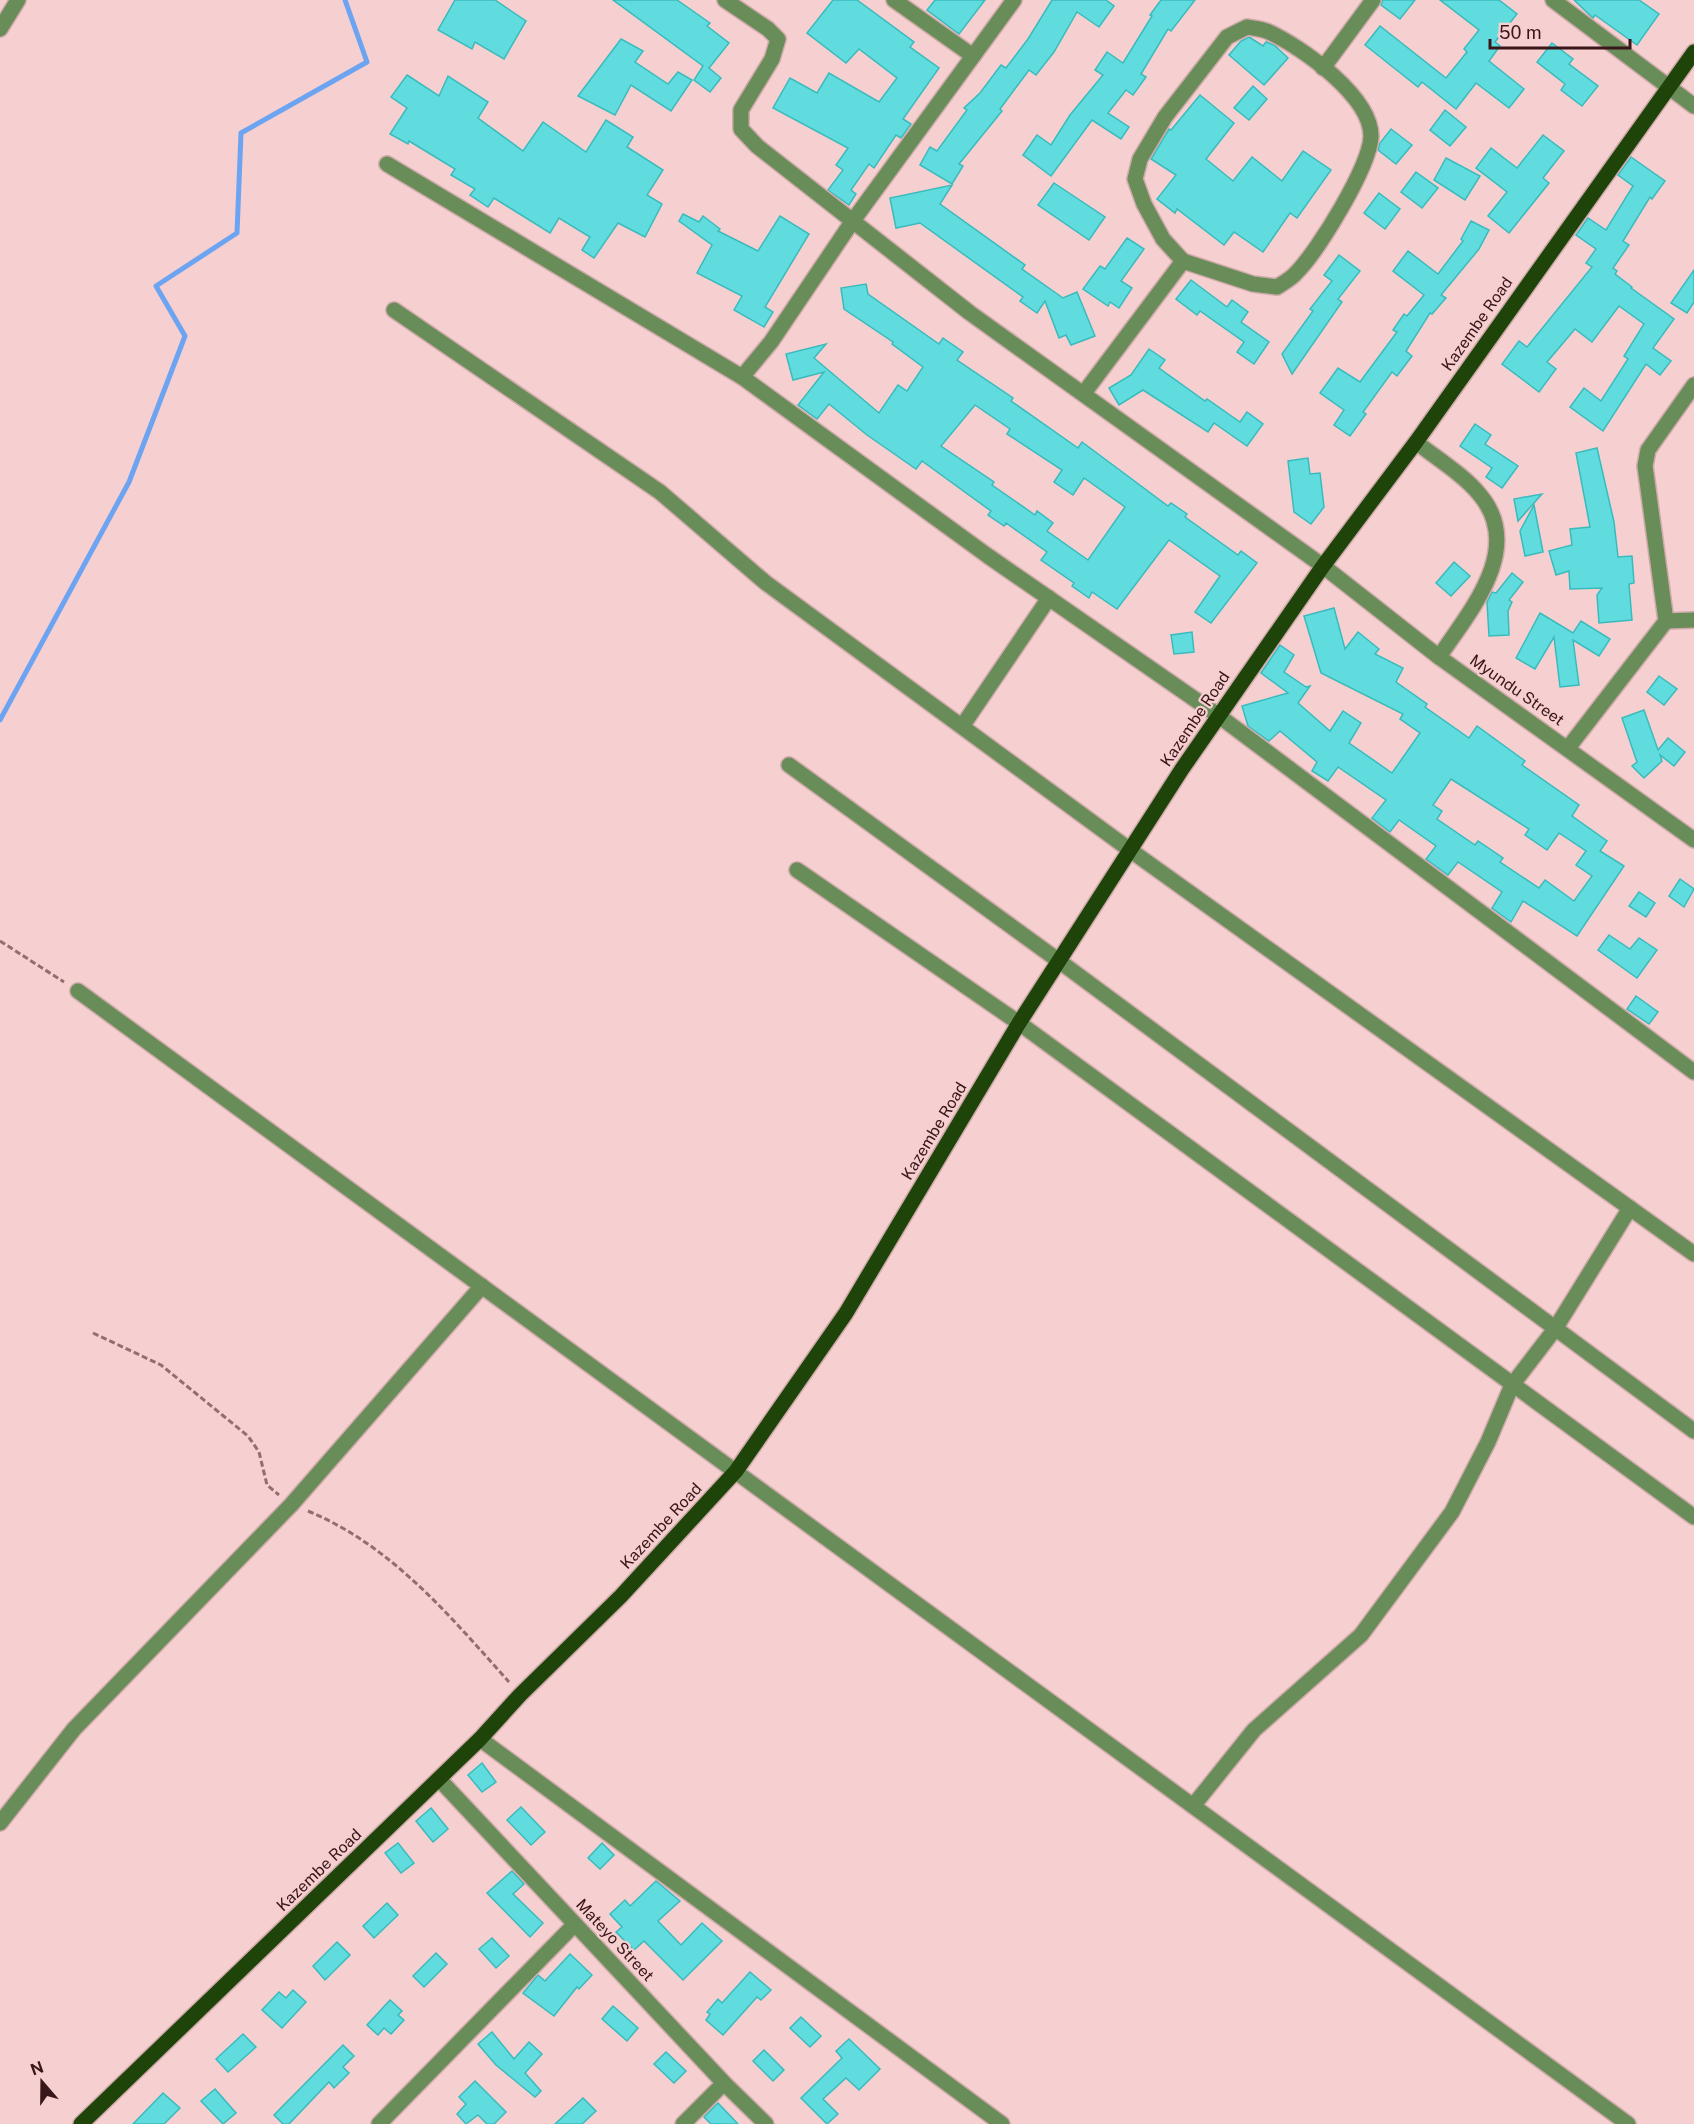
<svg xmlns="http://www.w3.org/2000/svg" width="1694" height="2124" viewBox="0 0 1694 2124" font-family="'Public Sans',sans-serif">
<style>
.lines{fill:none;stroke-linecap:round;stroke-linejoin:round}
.stream{stroke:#6ca4f1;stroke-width:5}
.building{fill:#61dcde;stroke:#39bbbd;stroke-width:1.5;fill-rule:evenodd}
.minor-casing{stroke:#d0aaab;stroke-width:18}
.major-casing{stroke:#d0aaab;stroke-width:18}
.path{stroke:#936e70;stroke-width:3;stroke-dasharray:6 3;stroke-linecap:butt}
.minor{stroke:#698d59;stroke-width:15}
.major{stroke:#1f4409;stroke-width:15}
.labels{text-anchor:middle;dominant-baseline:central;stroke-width:4.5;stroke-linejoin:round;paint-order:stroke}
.street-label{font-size:16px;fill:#391619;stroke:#f6cfd0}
</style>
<rect width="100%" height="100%" fill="#f6cfd0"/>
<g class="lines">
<!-- stream -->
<polyline class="stream" points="0,720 129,482 185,336 156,286 237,233 241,133 367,62 345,0"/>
</g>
<!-- building -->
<g class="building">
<polygon points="455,0 495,0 526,21 504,59 475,42 472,49 438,30"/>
<polygon points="613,0 677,0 710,23 707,26 729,43 709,68 721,78 710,92 694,80 703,66"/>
<polygon points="833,0 857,0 914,42 910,47 939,68 903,119 911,124 901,138 896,135 874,168 869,164 851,190 856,194 849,205 828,190 843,170 836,165 848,148 773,108 790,78 817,93 829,73 879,102 897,78 859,49 846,63 807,33"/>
<polygon points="935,0 985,0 959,34 927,10"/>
<polygon points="1052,0 1106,0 1114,6 1099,27 1077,12 1054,52 1036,75 1029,70 1000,109 1002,111 959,164 963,166 952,184 920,165 930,147 937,151 967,110 964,108 980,93 1001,65 1006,68 1028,39"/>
<polygon points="1161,0 1195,0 1171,31 1168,29 1141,74 1146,77 1133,95 1126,90 1108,113 1129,127 1121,139 1092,120 1051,176 1023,155 1037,135 1051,145 1070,115 1103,75 1095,70 1107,52 1123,63 1152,16 1150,15"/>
<polygon points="1383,0 1415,0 1400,19 1381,5"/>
<polygon points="1440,0 1499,0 1517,14 1495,42 1500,46 1489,61 1524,89 1509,108 1476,83 1456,109 1422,82 1418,87 1365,45 1380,26 1446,78 1467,52 1464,49 1479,30"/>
<polygon points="1574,0 1639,0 1659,14 1637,45 1595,15 1593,18"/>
<polygon points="1249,37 1263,46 1266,42 1274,45 1288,58 1264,85 1229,55 1241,41"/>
<polygon points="621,39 643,51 635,62 668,84 678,72 692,80 671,111 631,85 615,115 578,96"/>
<polygon points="1552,43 1573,59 1569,64 1598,86 1582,106 1561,90 1565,84 1537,62"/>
<polygon points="407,75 439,96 448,76 488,102 478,118 523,151 543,122 586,152 606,120 633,137 627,147 663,170 647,195 662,204 645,237 618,223 594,258 582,250 590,237 559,218 550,233 494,198 488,207 470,195 475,189 451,175 455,169 409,141 408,144 390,134 407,108 391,97"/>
<polygon points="1253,86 1267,99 1249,120 1234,108"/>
<polygon points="1200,95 1234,123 1206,159 1233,181 1252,157 1282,181 1303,151 1331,170 1297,218 1290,213 1263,252 1234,232 1224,245 1177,209 1175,213 1157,199 1176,175 1151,159 1169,129 1171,130"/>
<polygon points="1445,110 1466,127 1450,146 1430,130"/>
<polygon points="1391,129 1412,145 1396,164 1378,150 1380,143"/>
<polygon points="1543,135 1564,151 1543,178 1549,183 1509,233 1488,216 1507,192 1476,168 1491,148 1517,168"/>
<polygon points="1631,157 1665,181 1652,199 1650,197 1623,241 1629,245 1613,268 1617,271 1615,274 1632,287 1631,288 1674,319 1653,348 1671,361 1660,375 1646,364 1603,431 1570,407 1584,388 1601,401 1628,359 1624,356 1644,324 1619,306 1592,342 1575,329 1547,362 1556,369 1539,392 1502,364 1519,341 1527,347 1592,267 1586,263 1596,249 1576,235 1588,218 1606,230 1633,186 1618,175"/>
<polygon points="1446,158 1480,176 1465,200 1434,180"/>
<polygon points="1416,172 1438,188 1422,208 1401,192"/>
<polygon points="1054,183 1105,217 1089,240 1038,205"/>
<polygon points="952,185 940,204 1025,265 1022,269 1063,298 1077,292 1095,336 1071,345 1066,335 1059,338 1045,301 1037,313 1020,301 1023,297 920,223 896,228 890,198"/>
<polygon points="1379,193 1400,209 1385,229 1364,213"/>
<polygon points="683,214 699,222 703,216 720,229 718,231 758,251 780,216 809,234 765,307 773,312 764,327 734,310 742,296 697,273 712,245 679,221"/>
<polygon points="1471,221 1489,230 1479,249 1441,295 1446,298 1432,314 1430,313 1406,351 1412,356 1397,376 1392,372 1363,412 1366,414 1350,436 1334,425 1344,410 1320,393 1338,368 1360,382 1397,332 1393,330 1404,314 1407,316 1424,295 1393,271 1408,251 1438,274 1463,241 1461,239"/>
<polygon points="1127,238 1144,249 1121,281 1132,288 1119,308 1110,302 1108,306 1083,289 1100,266 1105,269"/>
<polygon points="1339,255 1360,271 1338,299 1342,302 1292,374 1282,354 1313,311 1310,309 1332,281 1324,275"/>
<polygon points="1694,270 1694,302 1687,313 1671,303"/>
<polygon points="1191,280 1227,307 1232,300 1248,312 1241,322 1269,342 1254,364 1237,352 1244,342 1200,311 1197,315 1176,299"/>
<path d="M866,284L868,294L939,344L943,338L963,352L957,360L1013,398L1011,401L1078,448L1082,442L1168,506L1171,503L1187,514L1185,517L1238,555L1241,551L1257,563L1211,623L1195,612L1220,576L1169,540L1117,609L1092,592L1089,598L1072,586L1074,583L1041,560L1047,552L1006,523L1004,526L988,515L991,511L922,461L916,469L867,435L829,404L817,419L798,405L824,372L793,380L786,354L826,344L814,358L879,413L898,385L907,391L923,367L892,344L893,342L844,309L841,288ZM975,405L1010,429L1007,434L1062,470L1054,482L1073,495L1084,478L1125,507L1088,560L1047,531L1053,523L1037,511L1035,515L992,485L994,482L941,446Z"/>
<polygon points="1149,349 1165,360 1159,368 1205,401 1207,399 1240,422 1247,412 1263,424 1247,446 1214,423 1208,432 1143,390 1119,405 1109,388 1131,375"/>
<polygon points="1475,424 1491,435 1485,444 1518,466 1502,488 1486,477 1492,468 1460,446"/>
<polygon points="1597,448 1614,522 1618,557 1632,556 1634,583 1629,584 1632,620 1599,623 1597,595 1602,588 1570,589 1569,571 1556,575 1549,551 1572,545 1570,529 1590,527 1576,453"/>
<polygon points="1308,458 1310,474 1320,473 1324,507 1311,524 1294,512 1288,461"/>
<polygon points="1542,494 1518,521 1514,499"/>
<polygon points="1534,505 1543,552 1525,556 1520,531"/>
<polygon points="1454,562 1470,576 1451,596 1436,583"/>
<polygon points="1512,573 1523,582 1509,600 1512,602 1508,611 1509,635 1489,636 1487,602 1492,592 1496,593"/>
<path d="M1334,608L1345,649L1358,632L1379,649L1375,654L1403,668L1396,682L1427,704L1425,707L1469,738L1477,726L1525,761L1522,765L1579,805L1572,816L1607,841L1600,851L1624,866L1577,936L1523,901L1511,922L1492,908L1502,892L1458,862L1448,875L1426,859L1436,846L1399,820L1390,832L1372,818L1386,800L1338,767L1328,781L1312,771L1317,762L1280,731L1269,741L1248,726L1242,706L1288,693L1261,673L1280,645L1294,655L1284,672L1306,687L1310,686L1298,703L1330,731L1343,711L1361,723L1349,743L1392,773L1420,733L1400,719L1403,714L1321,673L1304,616ZM1451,779L1529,829L1525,835L1547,850L1559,833L1586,851L1576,865L1592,876L1574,901L1545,880L1539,888L1500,862L1503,858L1478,841L1475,845L1437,819L1442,811L1433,805Z"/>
<polygon points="1540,613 1573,633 1581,621 1610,639 1599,656 1573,640 1579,685 1560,687 1554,637 1535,669 1516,658"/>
<polygon points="1192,632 1194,652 1174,654 1171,635"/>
<polygon points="1659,676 1677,689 1664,705 1647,692"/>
<polygon points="1644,710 1658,750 1668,738 1685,752 1674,766 1660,755 1662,761 1644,778 1632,766 1637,762 1622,718"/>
<polygon points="1680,879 1694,889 1684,907 1669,896"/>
<polygon points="1639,892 1655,903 1646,917 1629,906"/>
<polygon points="1609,935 1630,949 1639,938 1657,950 1637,978 1598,950"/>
<polygon points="1636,996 1658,1012 1649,1024 1627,1009"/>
<polygon points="482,1763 496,1782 482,1792 468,1775"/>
<polygon points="521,1807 545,1832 531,1845 507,1820"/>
<polygon points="431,1808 448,1829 433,1842 416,1821"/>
<polygon points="398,1843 414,1863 401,1873 385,1853"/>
<polygon points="602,1843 614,1855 600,1869 588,1858"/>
<polygon points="512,1871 524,1884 513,1894 543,1923 530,1937 487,1893"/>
<polygon points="656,1881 680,1901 658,1921 681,1945 702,1923 722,1941 683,1980 644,1941 634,1950 616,1932 622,1927 610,1914 625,1900 630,1906"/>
<polygon points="387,1903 398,1915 374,1938 363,1926"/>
<polygon points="492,1938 509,1956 496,1968 479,1949"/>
<polygon points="337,1942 350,1955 325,1980 313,1966"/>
<polygon points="436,1953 447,1964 424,1987 413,1976"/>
<polygon points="570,1954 592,1975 579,1989 577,1987 554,2016 523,1993 538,1975 545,1981"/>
<polygon points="750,1972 771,1990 761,2000 757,1997 723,2035 706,2020 710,2014 707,2012 718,1999 722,2003"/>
<polygon points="293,1990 306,2002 282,2028 262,2010 279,1992 286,1998"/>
<polygon points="390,2000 402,2011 398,2015 404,2020 391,2034 384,2028 378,2035 367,2025"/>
<polygon points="613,2006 638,2028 627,2041 602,2019"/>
<polygon points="801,2017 821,2036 810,2047 790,2028"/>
<polygon points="492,2032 514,2059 529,2042 542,2054 525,2073 541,2091 535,2097 496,2065 478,2044"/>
<polygon points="243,2034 256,2047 228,2072 216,2059"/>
<polygon points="849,2039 880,2069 859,2090 846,2078 823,2099 838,2114 827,2124 801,2098 842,2058 836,2051"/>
<polygon points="343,2045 354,2056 343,2067 349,2073 334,2088 329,2082 289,2124 283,2124 274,2115"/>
<polygon points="764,2050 784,2070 773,2081 753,2061"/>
<polygon points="666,2052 686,2071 674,2083 654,2064"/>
<polygon points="475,2081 506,2112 494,2124 487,2124 478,2115 466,2124 457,2114 466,2104 459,2097"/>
<polygon points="215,2089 236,2113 223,2124 201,2101"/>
<polygon points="163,2093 180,2108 164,2124 133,2124"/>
<polygon points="583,2098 596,2111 582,2124 555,2124"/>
<polygon points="718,2103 738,2124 711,2124 704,2117"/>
</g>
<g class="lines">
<!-- minor casing -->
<g class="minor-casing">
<g id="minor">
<polyline points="725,0 768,29 778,39 772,59 741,110 741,129 757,146 970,313 1323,566 1439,657 1694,840"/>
<polyline points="894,0 973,56"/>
<polyline points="1553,0 1694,106"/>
<path d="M1247,27C1254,28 1263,29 1269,32C1303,48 1372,97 1371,137C1369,168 1318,251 1296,273C1291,279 1283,283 1277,287L1253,284L1183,261L1163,239L1144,204L1135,179L1140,159L1165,117L1227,37Z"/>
<polyline points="0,29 18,0"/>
<polyline points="1323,68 1373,0"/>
<polyline points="387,164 742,377 988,556 1219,716 1694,1072"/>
<polyline points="394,310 660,492 766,583 1130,850 1694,1254"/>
<polyline points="742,377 771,342 852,222 1014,0"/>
<polyline points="1084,393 1183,261"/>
<path d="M1416,442C1436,458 1464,475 1480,495C1525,549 1469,612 1439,657"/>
<polyline points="1666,621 1694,620"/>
<polyline points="963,725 1049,598"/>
<polyline points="1568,748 1666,621 1645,466 1648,450 1694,385"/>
<polyline points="789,765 1059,961 1694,1431"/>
<polyline points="797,870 1019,1023 1694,1517"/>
<polyline points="78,991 1628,2124"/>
<polyline points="480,1739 1002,2124"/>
<polyline points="439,1779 724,2083 766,2124"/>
<polyline points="1193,1806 1254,1730 1361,1635 1452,1512 1488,1442 1512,1385 1555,1329 1630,1208"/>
<polyline points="0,1823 74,1729 291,1505 482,1286"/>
<polyline points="379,2124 575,1924"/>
<polyline points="683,2124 724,2083"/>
</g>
</g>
<!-- major casing -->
<g class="major-casing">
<polyline id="major" points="81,2124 480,1739 520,1695 621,1596 736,1471 846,1313 1019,1023 1182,769 1323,566 1416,442 1694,52"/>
</g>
<!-- path -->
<g class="path">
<polyline points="0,941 64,982"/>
<polyline points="93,1333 161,1365 248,1436 259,1452 267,1485 279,1495"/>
<path d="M308,1511C392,1546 449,1615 509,1682"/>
</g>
<!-- minor -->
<use href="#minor" class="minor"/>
<!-- major -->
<use href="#major" class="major"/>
</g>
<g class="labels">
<!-- street labels -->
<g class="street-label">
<text transform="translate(1477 324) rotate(-55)">Kazembe Road</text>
<text transform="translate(1517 690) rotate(35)">Myundu Street</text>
<text transform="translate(1195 719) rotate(-56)">Kazembe Road</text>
<text transform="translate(934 1131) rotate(-59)">Kazembe Road</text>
<text transform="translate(661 1526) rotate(-47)">Kazembe Road</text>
<text transform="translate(319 1870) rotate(-44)">Kazembe Road</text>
<text transform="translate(615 1940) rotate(47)">Mateyo Street</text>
</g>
</g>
<!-- north arrow -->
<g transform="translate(42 2082) rotate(340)" stroke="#f6cfd0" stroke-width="4.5" paint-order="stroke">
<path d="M0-4.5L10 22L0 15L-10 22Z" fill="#391619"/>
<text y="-9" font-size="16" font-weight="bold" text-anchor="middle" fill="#391619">N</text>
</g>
<!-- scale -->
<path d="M1490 39v9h140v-9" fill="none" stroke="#391619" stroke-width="3"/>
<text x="1499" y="39" font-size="18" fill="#391619" stroke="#f6cfd0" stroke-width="4.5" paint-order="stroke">50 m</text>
</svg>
